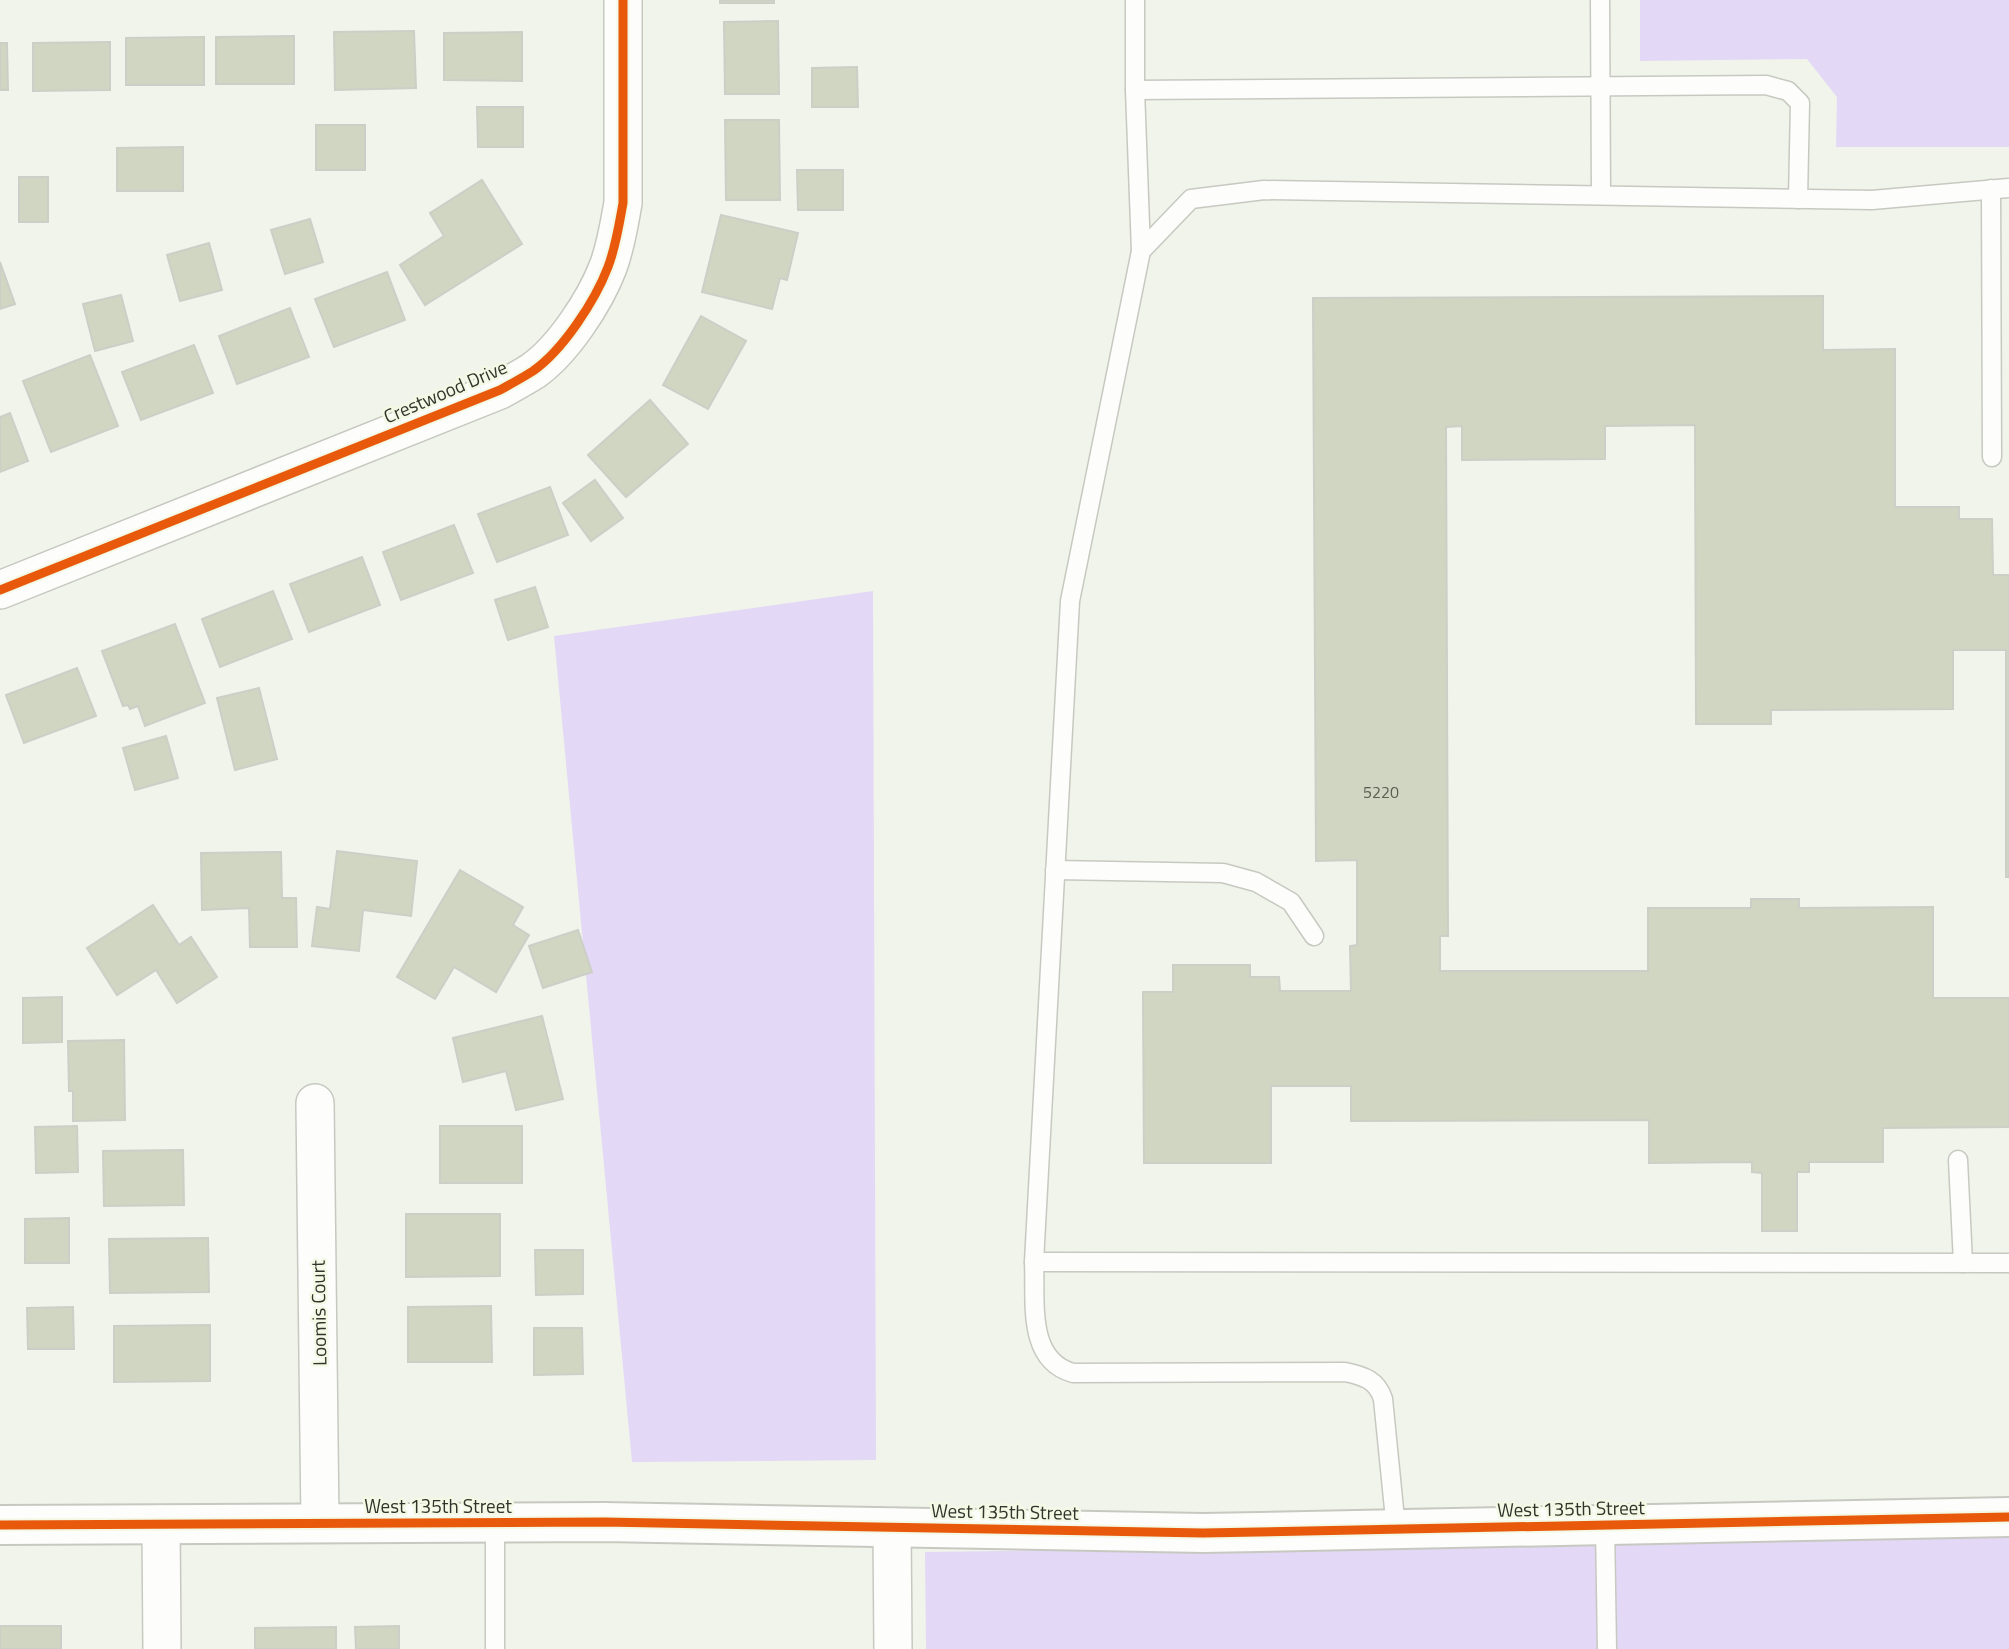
<svg xmlns="http://www.w3.org/2000/svg" width="2009" height="1649" viewBox="0 0 2009 1649" font-family="'Titillium Web',sans-serif">
<style>
.green{fill:#e3d8f6}
.building{fill:#d1d6c2;stroke:#cccfc7;stroke-width:2}
.lines{fill:none;stroke-linecap:round;stroke-linejoin:round}
.service-casing{stroke:#c7c9c1;stroke-width:21}
.minor-casing{stroke:#c7c9c1;stroke-width:40}
.tertiary-casing{stroke:#c7c9c1;stroke-width:42}
.service{stroke:#fdfdfc;stroke-width:18}
.minor{stroke:#fdfdfc;stroke-width:37}
.tertiary{stroke:#fdfdfc;stroke-width:38}
.cycleway-casing{stroke:#f3f9e5;stroke-width:13}
.cycleway{stroke:#e8590c;stroke-width:9}
.labels{text-anchor:middle;dominant-baseline:central;stroke-width:5;stroke-linejoin:round;paint-order:stroke}
.number-label{font-size:16px;fill:#5a5c52}
.street-label{font-size:19px;fill:#32342c;stroke:#f3f9e5}
</style>
<rect width="100%" height="100%" fill="#f1f4ea"/>
<!-- green -->
<g class="green">
<polygon points="1640,0 2009,0 2009,147 1836,147 1837,97 1807,59 1640,61"/>
<polygon points="873,591 876,1460 632,1462 554,636"/>
<polygon points="2009,1536 2009,1649 926,1649 925,1552"/>
</g>
<!-- building -->
<g class="building">
<rect x="720" y="0" width="54" height="3"/>
<polygon points="778,21 779,94 725,94 724,22"/>
<polygon points="414,31 416,88 335,90 334,32"/>
<polygon points="522,32 522,81 444,80 444,33"/>
<polygon points="294,36 294,84 216,84 216,37"/>
<polygon points="204,37 204,85 126,85 126,38"/>
<polygon points="110,42 110,90 33,91 33,43"/>
<polygon points="0,43 7,43 8,90 0,90"/>
<polygon points="857,67 858,107 812,107 812,68"/>
<polygon points="477,107 523,107 523,147 478,147"/>
<polygon points="725,120 779,120 780,200 726,200"/>
<rect x="316" y="125" width="49" height="45"/>
<polygon points="183,147 183,191 117,191 117,148"/>
<polygon points="797,170 843,170 843,210 798,210"/>
<rect x="19" y="177" width="29" height="45"/>
<polygon points="482,180 522,244 425,305 400,265 444,236 430,213"/>
<polygon points="721,215 798,233 787,280 780,278 772,309 702,292"/>
<polygon points="310,219 323,262 285,274 271,230"/>
<polygon points="209,243 222,290 180,301 167,255"/>
<polygon points="0,262 15,304 0,309"/>
<polygon points="387,272 405,320 334,347 315,299"/>
<polygon points="121,295 133,341 95,351 83,304"/>
<polygon points="1823,296 1823,350 1895,349 1895,507 1959,507 1959,519 1992,519 1993,575 2009,575 2009,877 2006,877 2006,650 1953,650 1953,709 1771,710 1771,724 1696,724 1695,425 1605,426 1605,459 1462,460 1462,426 1446,427 1448,936 1440,936 1440,971 1648,971 1648,908 1751,908 1751,899 1799,899 1799,908 1933,907 1933,998 2009,998 2009,1127 1883,1128 1883,1162 1809,1162 1809,1172 1797,1172 1797,1231 1762,1231 1762,1173 1752,1172 1752,1162 1649,1163 1649,1120 1351,1121 1351,1086 1271,1086 1271,1163 1144,1163 1143,992 1173,992 1173,965 1250,965 1250,977 1279,977 1280,991 1351,991 1350,946 1357,945 1357,860 1316,861 1313,298"/>
<polygon points="290,308 309,357 237,384 219,336"/>
<polygon points="701,316 746,341 708,409 663,385"/>
<polygon points="194,345 213,393 141,420 122,372"/>
<polygon points="90,355 118,426 51,452 23,381"/>
<polygon points="650,400 688,444 626,497 588,455"/>
<polygon points="10,413 28,461 0,472 0,417"/>
<polygon points="595,480 623,518 591,541 563,503"/>
<polygon points="550,487 568,535 497,562 478,514"/>
<polygon points="454,525 473,573 401,600 383,552"/>
<polygon points="362,557 380,605 309,632 290,584"/>
<polygon points="535,587 548,627 508,640 495,600"/>
<polygon points="273,591 292,639 220,667 202,619"/>
<polygon points="175,624 205,703 145,726 138,706 130,709 128,705 123,706 102,651"/>
<polygon points="77,668 96,716 24,743 6,695"/>
<polygon points="259,688 277,759 235,770 217,698"/>
<polygon points="166,736 178,778 135,790 123,748"/>
<polygon points="337,851 417,861 411,916 363,910 359,951 312,946 317,907 330,909"/>
<polygon points="281,852 282,898 296,898 297,947 250,947 249,908 202,910 201,853"/>
<polygon points="460,870 523,907 513,925 529,935 496,992 454,967 435,999 397,977"/>
<polygon points="153,905 179,945 191,937 217,977 177,1003 156,970 117,995 87,948"/>
<polygon points="578,930 592,972 543,988 529,946"/>
<polygon points="62,997 62,1042 23,1043 23,998"/>
<polygon points="542,1016 563,1099 516,1110 506,1071 463,1082 453,1038"/>
<polygon points="124,1040 125,1120 73,1121 73,1091 69,1091 68,1041"/>
<polygon points="77,1126 78,1172 36,1173 35,1127"/>
<rect x="440" y="1126" width="82" height="57"/>
<polygon points="183,1150 184,1205 104,1206 103,1151"/>
<polygon points="406,1214 500,1214 500,1276 406,1277"/>
<polygon points="69,1218 69,1263 25,1263 25,1219"/>
<polygon points="208,1238 209,1292 110,1293 109,1239"/>
<polygon points="535,1250 583,1250 583,1294 536,1295"/>
<polygon points="491,1306 492,1362 408,1362 408,1307"/>
<polygon points="73,1307 74,1349 28,1349 27,1308"/>
<polygon points="210,1325 210,1381 114,1382 114,1326"/>
<polygon points="534,1328 582,1328 583,1374 534,1375"/>
<rect x="0" y="1626" width="61" height="23"/>
<polygon points="399,1626 399,1649 356,1649 355,1627"/>
<polygon points="336,1627 336,1649 255,1649 255,1628"/>
</g>
<g class="lines">
<!-- service casing -->
<g class="service-casing">
<g id="service">
<polyline points="1135,0 1135,90 1141,251"/>
<polyline points="1600,0 1601,195"/>
<polyline points="1135,90 1766,85 1788,91 1800,103 1798,199"/>
<polyline points="1991,189 1992,457"/>
<polyline points="1055,870 1223,873 1256,882 1291,902 1314,936"/>
<polyline points="1958,1160 1963,1263"/>
<polyline points="1034,1262 2009,1263"/>
<polyline points="495,1522 495,1649"/>
<polyline points="1605,1524 1607,1649"/>
<path d="M1396,1529L1383,1399C1377,1380 1364,1376 1345,1372L1073,1373C1026,1360 1036,1300 1034,1262L1070,601L1141,251L1191,199L1264,190L1872,200L2009,188"/>
</g>
</g>
<!-- minor casing -->
<g class="minor-casing">
<g id="minor">
<path d="M0,590L500,390C511,384 522,378 533,371C563,350 595,301 608,267C616,246 619,225 623,203V0"/>
<polyline points="315,1103 320,1523"/>
<polyline points="161,1524 162,1649"/>
<polyline points="892,1527 893,1649"/>
</g>
</g>
<!-- tertiary casing -->
<g class="tertiary-casing">
<polyline id="tertiary" points="0,1525 604,1522 1203,1533 2009,1517"/>
</g>
<!-- service -->
<use href="#service" class="service"/>
<!-- minor -->
<use href="#minor" class="minor"/>
<!-- tertiary -->
<use href="#tertiary" class="tertiary"/>
<!-- cycleway casing -->
<g class="cycleway-casing">
<g id="cycleway">
<path d="M0,590L500,390C511,384 522,378 533,371C563,350 595,301 608,267C616,246 619,225 623,203V0"/>
<polyline points="0,1525 604,1522 1203,1533 2009,1517"/>
</g>
</g>
<!-- cycleway -->
<use href="#cycleway" class="cycleway"/>
</g>
<g class="labels">
<!-- number labels -->
<g class="number-label">
<text x="1381" y="792">5220</text>
</g>
<!-- street labels -->
<g class="street-label">
<text transform="translate(445 391) rotate(-23)">Crestwood Drive</text>
<text transform="translate(318 1313) rotate(-91)">Loomis Court</text>
<text x="438" y="1505">West 135th Street</text>
<text transform="translate(1571 1508) rotate(-1)">West 135th Street</text>
<text transform="translate(1005 1511) rotate(1)">West 135th Street</text>
</g>
</g>
</svg>
